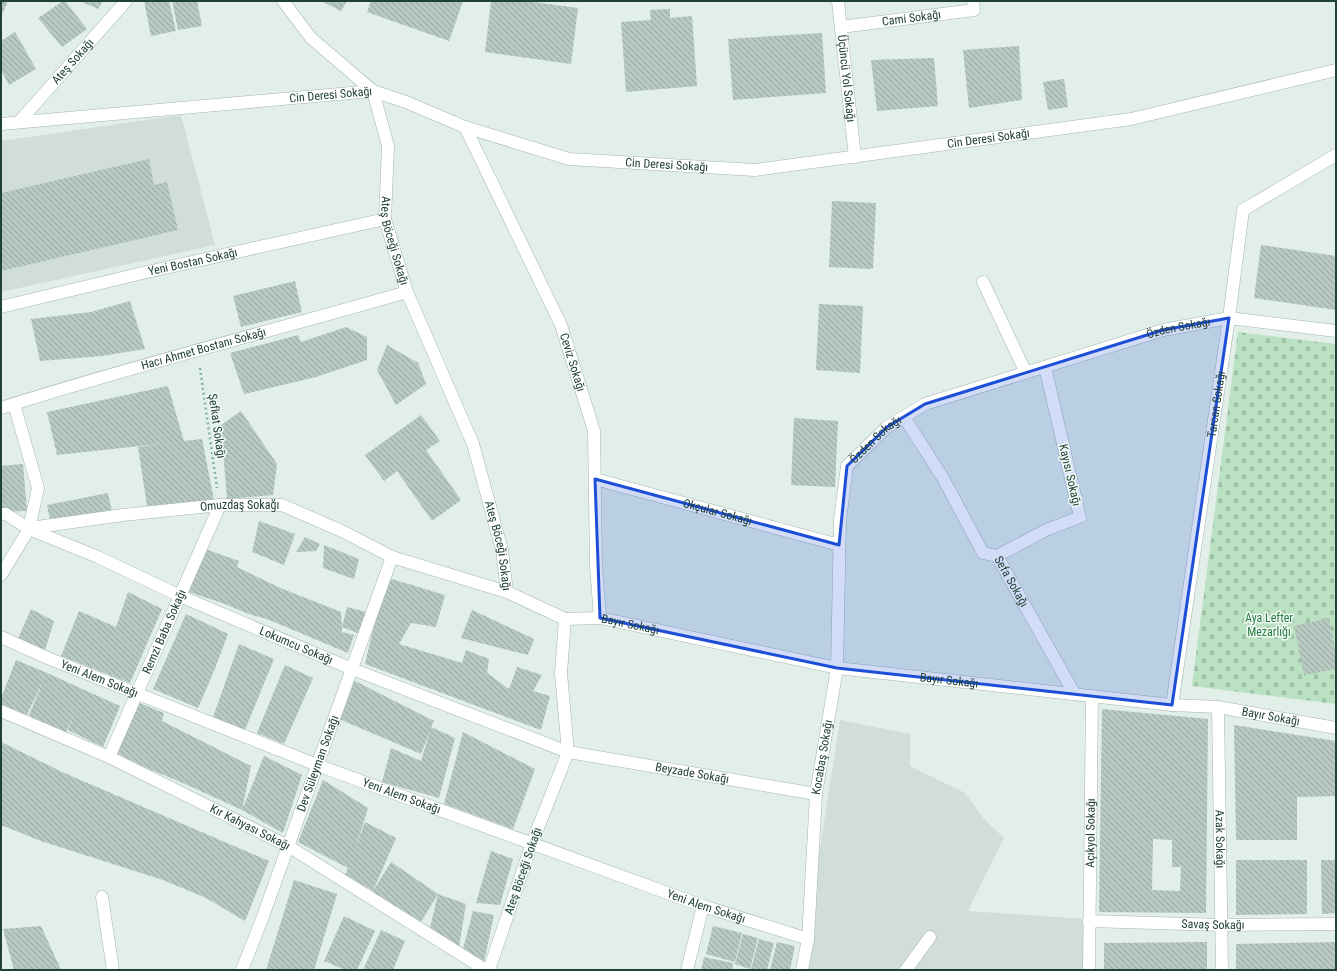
<svg xmlns="http://www.w3.org/2000/svg" width="1337" height="971" viewBox="0 0 1337 971" font-family="'Roboto Condensed',sans-serif">
<style>
.built{fill:#d0ded7}
.cemetery{fill:url(#cemetery-stones)}
.building{fill:url(#building-back-hatch);fill-rule:evenodd}
.lines{fill:none;stroke-linecap:round;stroke-linejoin:round}
.minor-casing{stroke:#a4b7af;stroke-width:13}
.path{stroke:#80b5a1;stroke-width:2.5;stroke-dasharray:2 3;stroke-linecap:butt}
.minor{stroke:#fff;stroke-width:12}
.marked{fill:#1d4ed8;fill-opacity:0.2;stroke:#1d4ed8;stroke-width:3;stroke-linejoin:round}
.labels{text-anchor:middle;dominant-baseline:central;stroke-width:3;stroke-linejoin:round;paint-order:stroke}
.street-label{font-size:12px;fill:#204136;stroke:#f3faf6}
.park-label{font-size:12px;fill:#267c42;stroke:#f3faf6}
</style>
<defs>
<pattern id="cemetery-stones" width="16" height="16" patternUnits="userSpaceOnUse"><rect width="16" height="16" fill="#b9e1c2"/><path d="M2 7V4a2 2 0 0 1 4 0v3zM10 15v-3a2 2 0 0 1 4 0v3z" fill="#9fc2a7"/></pattern>
<pattern id="building-back-hatch" width="6" height="6" patternUnits="userSpaceOnUse"><rect width="6" height="6" fill="#b7c9c1"/><path d="M-1 5l2 2M0 0l6 6M5-1l2 2" fill="none" stroke="#94a59e"/></pattern>
</defs>
<rect width="100%" height="100%" fill="#e2eee8"/>
<!-- built -->
<g class="built">
<polygon points="181,115 215,245 1,292 1,141"/>
<polygon points="840,720 910,734 910,766 965,793 984,819 1004,838 968,911 1086,919 1087,970 801,970"/>
</g>
<!-- cemetery -->
<polygon class="cemetery" points="1238,332 1336,344 1336,704 1192,686"/>
<!-- building -->
<g class="building">
<polygon points="1,1 8,1 1,17"/>
<polygon points="63,1 65,1 87,29 62,47 38,18"/>
<polygon points="80,1 103,1 98,9"/>
<polygon points="144,1 169,1 176,31 151,36"/>
<polygon points="172,1 197,1 202,26 178,30"/>
<polygon points="321,1 347,1 341,11"/>
<polygon points="371,1 463,1 449,41 367,12"/>
<polygon points="491,1 526,1 578,8 571,64 485,52"/>
<polygon points="670,9 670,18 692,16 697,86 626,92 621,22 651,20 650,10"/>
<polygon points="15,32 36,69 9,85 1,70 1,41"/>
<polygon points="822,33 826,93 733,100 728,39"/>
<polygon points="1019,46 1022,100 969,108 963,50"/>
<polygon points="934,58 938,106 877,111 871,60"/>
<polygon points="1064,79 1068,107 1048,110 1043,82"/>
<polygon points="149,159 154,185 167,182 178,230 1,271 1,193"/>
<polygon points="832,201 876,203 873,269 829,267"/>
<polygon points="1261,245 1336,256 1336,310 1254,298"/>
<polygon points="295,281 302,312 241,327 233,296"/>
<polygon points="130,301 145,349 102,356 40,361 31,319 91,312"/>
<polygon points="819,304 863,306 860,373 816,370"/>
<polygon points="346,327 367,337 367,360 316,377 244,394 230,353 298,335 301,342"/>
<polygon points="387,345 418,363 426,384 396,405 377,370"/>
<polygon points="168,386 184,441 202,439 214,500 147,506 138,447 158,444 57,455 47,412"/>
<polygon points="241,411 277,464 273,495 227,499 221,425"/>
<polygon points="421,415 440,441 426,450 461,500 432,521 397,471 384,481 365,455"/>
<polygon points="794,418 838,421 835,487 791,485"/>
<polygon points="23,464 27,511 1,512 1,466"/>
<polygon points="108,493 112,511 50,520 47,505"/>
<polygon points="259,521 295,534 284,565 252,552"/>
<polygon points="305,537 320,544 316,551 296,552"/>
<polygon points="324,545 359,559 354,579 323,568"/>
<polygon points="205,549 239,561 237,567 278,587 341,612 342,627 347,607 366,612 360,634 342,627 342,632 354,635 348,653 267,619 249,614 222,603 189,592"/>
<polygon points="385,577 445,595 436,627 411,623 399,644 462,663 466,650 489,659 487,673 509,689 517,667 542,675 533,691 550,696 541,730 365,664"/>
<polygon points="128,592 162,609 130,683 61,656 79,611 116,627"/>
<polygon points="31,609 54,621 45,650 18,639"/>
<polygon points="472,610 534,639 528,655 461,638"/>
<polygon points="186,614 228,634 214,671 198,708 153,689"/>
<polygon points="1329,618 1336,654 1336,669 1304,675 1294,626"/>
<polygon points="239,644 274,659 245,730 213,717"/>
<polygon points="16,660 47,673 120,706 103,747 68,730 73,715 64,738 29,715 44,679 24,721 1,711 1,698"/>
<polygon points="285,665 313,678 284,744 257,733"/>
<polygon points="353,680 434,721 431,727 455,738 439,798 382,782 391,748 421,761 430,731 421,754 339,719"/>
<polygon points="137,702 164,713 162,721 251,766 242,810 264,756 302,775 283,833 242,810 183,783 144,767 116,753"/>
<path d="M1102,709L1208,719L1206,913L1099,912ZM1153,839L1172,840V867H1181L1180,891L1152,890Z"/>
<polygon points="1234,725 1336,741 1336,796 1297,797 1297,840 1236,840"/>
<polygon points="463,732 535,769 513,829 444,804"/>
<polygon points="1,742 62,772 269,861 245,921 206,898 163,880 41,841 1,825"/>
<polygon points="323,780 368,808 356,846 365,822 396,838 373,891 391,862 438,894 421,922 397,915 373,891 345,875 348,868 298,842"/>
<polygon points="491,851 513,859 500,905 476,903"/>
<polygon points="1236,860 1307,860 1307,914 1236,915"/>
<polygon points="1321,860 1336,860 1336,913 1322,914"/>
<polygon points="294,880 337,894 314,970 266,970"/>
<polygon points="438,894 466,904 458,953 430,928"/>
<polygon points="473,911 494,915 484,962 463,949"/>
<polygon points="344,916 375,931 357,970 345,970 324,961"/>
<polygon points="41,926 61,970 14,970 3,929"/>
<polygon points="713,926 742,933 735,962 706,954"/>
<polygon points="381,930 405,941 393,970 363,970"/>
<polygon points="743,934 758,938 750,969 735,964"/>
<polygon points="759,939 774,943 767,970 751,969"/>
<polygon points="777,942 795,946 790,970 770,970"/>
<polygon points="1207,942 1207,970 1104,970 1104,943"/>
<polygon points="1336,942 1336,970 1236,970 1236,944"/>
<polygon points="704,957 733,963 732,970 701,970"/>
</g>
<g class="lines">
<!-- minor casing -->
<g class="minor-casing">
<g id="minor">
<polyline points="283,1 311,38 373,91"/>
<path id="s1" d="M838,1L855,157"/>
<path id="s2" d="M841,27L974,10L973,1"/>
<path id="s3" d="M373,91L388,146L385,219L407,292L473,444L502,550L507,592L565,619L561,673L568,752L532,843L489,970"/>
<path id="s4" d="M19,122L126,1"/>
<path id="s5" d="M1,124L373,91L406,102L465,127L569,159L755,170L1131,119L1336,70"/>
<path id="s6" d="M465,127L561,325L594,431L596,566L600,618"/>
<polyline points="983,282 1026,373"/>
<path id="s7" d="M1,307L147,272L385,219"/>
<path id="s8" d="M1,408C135,365 272,331 407,292"/>
<path id="s9" d="M904,417L943,478L983,553L997,556L1074,693"/>
<path id="s10" d="M595,479L839,545"/>
<path id="s11" d="M1,514H6L29,529L98,557L180,596L352,669L568,752L816,794"/>
<path id="s12" d="M30,528L123,515L220,505H282L344,532L392,557L507,592"/>
<polyline points="997,556 1046,530 1080,517 1045,367"/>
<polyline points="1,575 29,529 38,488 14,404"/>
<path id="s13" d="M565,619L600,618L837,668L1172,705L1218,707L1336,728"/>
<path id="s14" d="M1,637L50,659L317,765L703,906L808,939"/>
<path id="s15" d="M1172,705L1229,318L1243,210L1336,155"/>
<path id="s16" d="M1218,707L1222,970"/>
<path id="s17" d="M1,711L109,757L288,846L486,970"/>
<path id="s18" d="M109,757L220,505"/>
<polyline points="102,897 113,970"/>
<path id="s19" d="M1089,921L1221,925L1336,924"/>
<path id="s20" d="M242,970L262,919L392,557"/>
<polyline points="687,970 703,906"/>
<path id="s21" d="M802,970L808,939L816,794L837,668L840,520L847,466L887,427L925,404L1163,330L1229,318L1336,331"/>
<polyline points="906,970 930,937"/>
<path id="s22" d="M1089,970L1092,696"/>
</g>
</g>
<!-- path -->
<polyline class="path" points="200,368 217,488"/>
<!-- minor -->
<use href="#minor" class="minor"/>
</g>
<!-- marked area -->
<path class="marked" d="M1229,318L1172,705L837,668L600,618L595,479L839,545L847,466L887,427L925,404L1163,330Z"/>
<g class="labels">
<!-- street labels -->
<g class="street-label">
<text stroke="none"><textPath href="#s2" startOffset="71">Cami Sokağı</textPath></text>
<text stroke="none"><textPath href="#s4" startOffset="81">Ateş Sokağı</textPath></text>
<text stroke="none"><textPath href="#s1" startOffset="78">Üçüncü Yol Sokağı</textPath></text>
<text stroke="none"><textPath href="#s5" startOffset="331">Cin Deresi Sokağı</textPath></text>
<text stroke="none"><textPath href="#s5" startOffset="1003">Cin Deresi Sokağı</textPath></text>
<text stroke="none"><textPath href="#s5" startOffset="679">Cin Deresi Sokağı</textPath></text>
<text stroke="none"><textPath href="#s3" startOffset="153">Ateş Böceği Sokağı</textPath></text>
<text stroke="none"><textPath href="#s7" startOffset="197">Yeni Bostan Sokağı</textPath></text>
<text stroke="none"><textPath href="#s21" startOffset="872">Özden Sokağı</textPath></text>
<text stroke="none"><textPath href="#s8" startOffset="211">Hacı Ahmet Bostanı Sokağı</textPath></text>
<text stroke="none"><textPath href="#s6" startOffset="259">Ceviz Sokağı</textPath></text>
<text stroke="none"><textPath href="#s15" startOffset="304">Tarcan Sokağı</textPath></text>
<text transform="translate(217 426) rotate(82)">Şefkat Sokağı</text>
<text stroke="none"><textPath href="#s21" startOffset="546">Özden Sokağı</textPath></text>
<text transform="translate(1070 475) rotate(77)">Kayısı Sokağı</text>
<text stroke="none"><textPath href="#s12" startOffset="211">Omuzdaş Sokağı</textPath></text>
<text stroke="none"><textPath href="#s10" startOffset="127">Okçular Sokağı</textPath></text>
<text stroke="none"><textPath href="#s3" startOffset="477">Ateş Böceği Sokağı</textPath></text>
<text stroke="none"><textPath href="#s9" startOffset="201">Sefa Sokağı</textPath></text>
<text stroke="none"><textPath href="#s13" startOffset="66">Bayır Sokağı</textPath></text>
<text stroke="none"><textPath href="#s18" startOffset="137">Remzi Baba Sokağı</textPath></text>
<text stroke="none"><textPath href="#s11" startOffset="324">Lokumcu Sokağı</textPath></text>
<text stroke="none"><textPath href="#s14" startOffset="107">Yeni Alem Sokağı</textPath></text>
<text stroke="none"><textPath href="#s13" startOffset="390">Bayır Sokağı</textPath></text>
<text stroke="none"><textPath href="#s13" startOffset="714">Bayır Sokağı</textPath></text>
<text stroke="none"><textPath href="#s21" startOffset="214">Kocabaş Sokağı</textPath></text>
<text stroke="none"><textPath href="#s20" startOffset="220">Dev Süleyman Sokağı</textPath></text>
<text stroke="none"><textPath href="#s11" startOffset="742">Beyzade Sokağı</textPath></text>
<text stroke="none"><textPath href="#s14" startOffset="431">Yeni Alem Sokağı</textPath></text>
<text stroke="none"><textPath href="#s17" startOffset="275">Kır Kahyası Sokağı</textPath></text>
<text stroke="none"><textPath href="#s22" startOffset="137">Açıkyol Sokağı</textPath></text>
<text stroke="none"><textPath href="#s16" startOffset="132">Azak Sokağı</textPath></text>
<text transform="translate(523 871) rotate(-71)">Ateş Böceği Sokağı</text>
<text stroke="none"><textPath href="#s14" startOffset="755">Yeni Alem Sokağı</textPath></text>
<text stroke="none"><textPath href="#s19" startOffset="124">Savaş Sokağı</textPath></text>
</g>
<!-- park labels -->
<g class="park-label">
<text x="1269" y="618">Aya Lefter<tspan x="1269" dy="14">Mezarlığı</tspan></text>
</g>
</g>
<!-- border -->
<rect width="1337" height="971" fill="none" stroke="#204136" stroke-width="4"/>
</svg>
